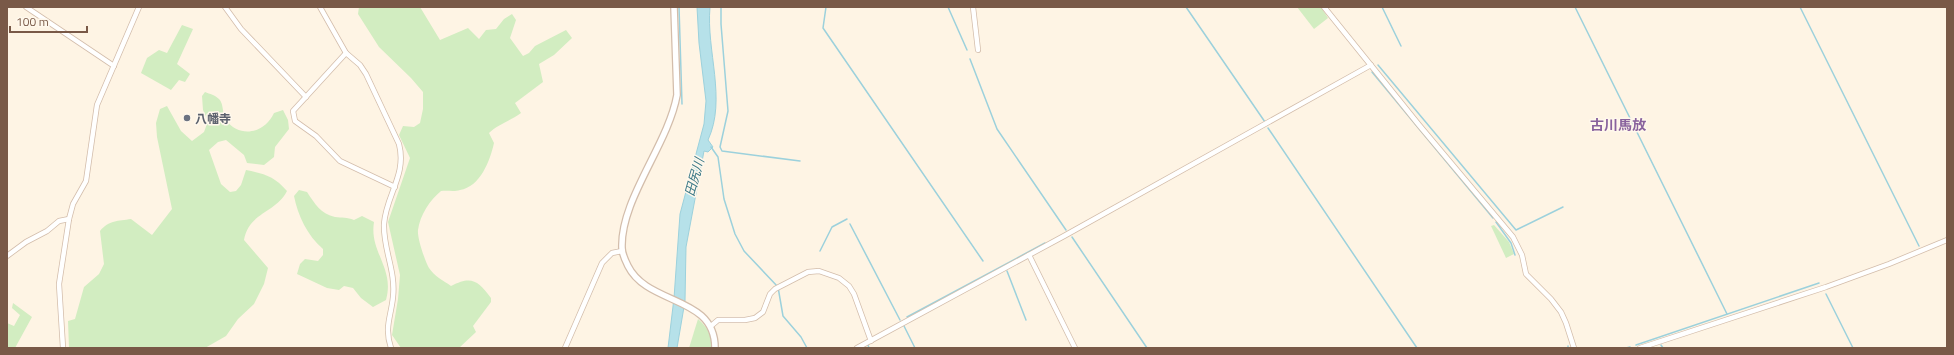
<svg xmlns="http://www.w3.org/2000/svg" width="1954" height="355" viewBox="0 0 1954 355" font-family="'Titillium Web','Noto Sans JP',sans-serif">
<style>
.green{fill:#d2edc1}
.water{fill:#b6e1e9;stroke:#9cd1dc}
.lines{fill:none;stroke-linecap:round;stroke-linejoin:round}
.stream{stroke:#9cd1dc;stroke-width:1.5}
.minor-casing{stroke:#d3bdab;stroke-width:6}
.tertiary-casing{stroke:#d3bdab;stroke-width:8}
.minor{stroke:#fff;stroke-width:4.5}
.tertiary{stroke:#fff;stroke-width:5.5}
.worship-dot{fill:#6b7280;stroke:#fff8ec;stroke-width:1.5}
.labels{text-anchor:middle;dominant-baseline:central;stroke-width:3;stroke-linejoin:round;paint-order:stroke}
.worship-label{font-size:12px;font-weight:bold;fill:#5b616d;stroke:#fff8ec;text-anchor:start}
.water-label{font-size:13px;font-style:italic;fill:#3c7987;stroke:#fff8ec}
.quarter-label{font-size:14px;font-weight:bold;fill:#89629d;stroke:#fff8ec}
</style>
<rect width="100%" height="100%" fill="#fef4e4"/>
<!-- green -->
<g class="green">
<path d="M359,7H420L440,40L468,28L479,39L486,30L496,29L504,19L512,14L516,20L510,38L523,56L529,53L535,46L566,30L572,38L554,55L539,64L543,82L515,103L521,113C510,121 498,124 489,133L494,143C490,161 480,187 460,190C454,192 447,190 441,191C430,200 420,215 418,230C417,238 425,261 429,268C434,276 444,281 451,286C472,275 478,281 491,298V302L473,326L476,332L459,348H401L392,335L398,299L400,275L388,222L410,158L399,135L403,126L414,127L420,123L423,109V92L411,78L379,47L358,14Z"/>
<polygon points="1297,7 1321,7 1328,18 1314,29"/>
<polygon points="182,25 193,29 177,64 190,74 185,82 179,80 171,90 141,73 147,58 159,50 167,53"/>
<path d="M205,92C210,94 215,95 219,99C224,104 222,114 226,120C240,139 265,133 274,113L283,110L288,120L289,129L275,147L274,157L264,165L247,163L244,155L226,140L218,142L209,150L221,184L230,192L236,191L241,185L246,170C265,174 274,176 287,191C276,213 249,212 244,240L268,268L264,284L254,304L238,319L226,336L205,348H69L68,321L75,319L84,287L99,274L104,264L100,231C109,220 118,221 131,219L152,235L172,209L157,137L156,123L160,109L167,106L181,131L192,141L204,132L208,121L203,110L202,96Z"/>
<path d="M299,190L307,192C315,204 321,214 335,217C342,218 347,217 354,220L362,216L374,222C369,252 395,268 386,300L373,307L361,298L353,288L344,286L339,290L327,288L297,274L300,264L305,259L318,261L323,255V249C307,235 298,216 294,196Z"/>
<polygon points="1494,225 1509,242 1514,254 1506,258 1491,226"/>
<polygon points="13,303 32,317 15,348 7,348 7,323 14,326 20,315 12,308"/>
<path d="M698,319C707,327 713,336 712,348H689Z"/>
</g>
<!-- water -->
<path class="water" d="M697,7H710C706,51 727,99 708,140L713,147L708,152L704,151L686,247L685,301L677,348H668L674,298L680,214L704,124L706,101L699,43Z"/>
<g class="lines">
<!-- stream -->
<g class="stream">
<polyline points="679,7 682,104"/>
<polyline points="721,7 721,24 728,111 720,147 722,151 800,161"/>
<polyline points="826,7 823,28 983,261"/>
<polyline points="948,7 967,50"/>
<polyline points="1186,7 1265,122"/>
<polyline points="1382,7 1401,46"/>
<polyline points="1575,7 1727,314"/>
<polyline points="1800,7 1919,246"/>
<polyline points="1946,7 1947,9"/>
<polyline points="970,59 997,129 1066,230"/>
<polyline points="1378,65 1516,230 1563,207"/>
<polyline points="1372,72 1493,218"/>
<polyline points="1268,128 1417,348"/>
<polyline points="711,147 718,157 724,199 735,234 744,251 778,287 783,316 801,337 807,348"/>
<polyline points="1496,222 1511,243 1515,255"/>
<polyline points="850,224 900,320"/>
<polyline points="1072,237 1147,348"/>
<polyline points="820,251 832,227 847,219"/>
<polyline points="1007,271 1026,320"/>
<polyline points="1826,294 1853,348"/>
<polyline points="907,317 1045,243"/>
<polyline points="904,326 915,348"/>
<polyline points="868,345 869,348"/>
<polyline points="1636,345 1819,283"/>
<polyline points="1661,345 1663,348"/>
<polyline points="1568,346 1568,348"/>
<polyline points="1626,348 1630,347"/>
</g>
<!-- minor casing -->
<g class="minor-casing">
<g id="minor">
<polyline points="26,7 114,66"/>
<polyline points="225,7 241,29 306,97"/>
<path d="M320,7L346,53L360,65L366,74L399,144C407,175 386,195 384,224C383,249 396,271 393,297C391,317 384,327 391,348"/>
<polyline points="973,7 978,50"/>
<polyline points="1324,7 1419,125 1513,237 1522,255 1526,274 1551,299 1561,312 1566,323 1574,348"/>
<polyline points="346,53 293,111 295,121 316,136 340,161 395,187"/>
<polyline points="1029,255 1075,348"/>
<polyline points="7,256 26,242 47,231 59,221 69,219"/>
<polyline points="711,326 718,320 745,320 755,318 763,312 770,294 775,289 808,272 819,271 839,278 849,286 854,294 871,341"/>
<polyline points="63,348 59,284 69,219 73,204 86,181 97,105 139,7"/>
<polyline points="565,348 602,263 612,253 622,251"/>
<polyline points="857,348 1064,236 1371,65"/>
<polyline points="1640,348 1826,287 1889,264 1947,240"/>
</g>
</g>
<!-- tertiary casing -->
<g class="tertiary-casing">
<path id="tertiary" d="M674,7L677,95C668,145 620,200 622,248C622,254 625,260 628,266C648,306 715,295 715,348"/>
</g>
<!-- minor -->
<use href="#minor" class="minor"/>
<!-- tertiary -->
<use href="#tertiary" class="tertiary"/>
</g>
<!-- markers -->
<circle class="worship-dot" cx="187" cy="118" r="4"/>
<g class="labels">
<!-- worship labels -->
<g class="worship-label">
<text x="195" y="118">八幡寺</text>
</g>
<!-- water labels -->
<g class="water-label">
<text transform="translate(694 177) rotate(-74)">田尻川</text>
</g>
<!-- quarter labels -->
<g class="quarter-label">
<text x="1618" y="124">古川馬放</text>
</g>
</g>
<!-- border -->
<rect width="1954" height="355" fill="none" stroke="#795947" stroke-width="16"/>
<!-- scale -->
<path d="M10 26v6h77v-6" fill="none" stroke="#795947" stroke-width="2"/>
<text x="16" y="26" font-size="12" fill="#795947" stroke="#fff8ec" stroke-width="3" paint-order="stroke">100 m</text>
</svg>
